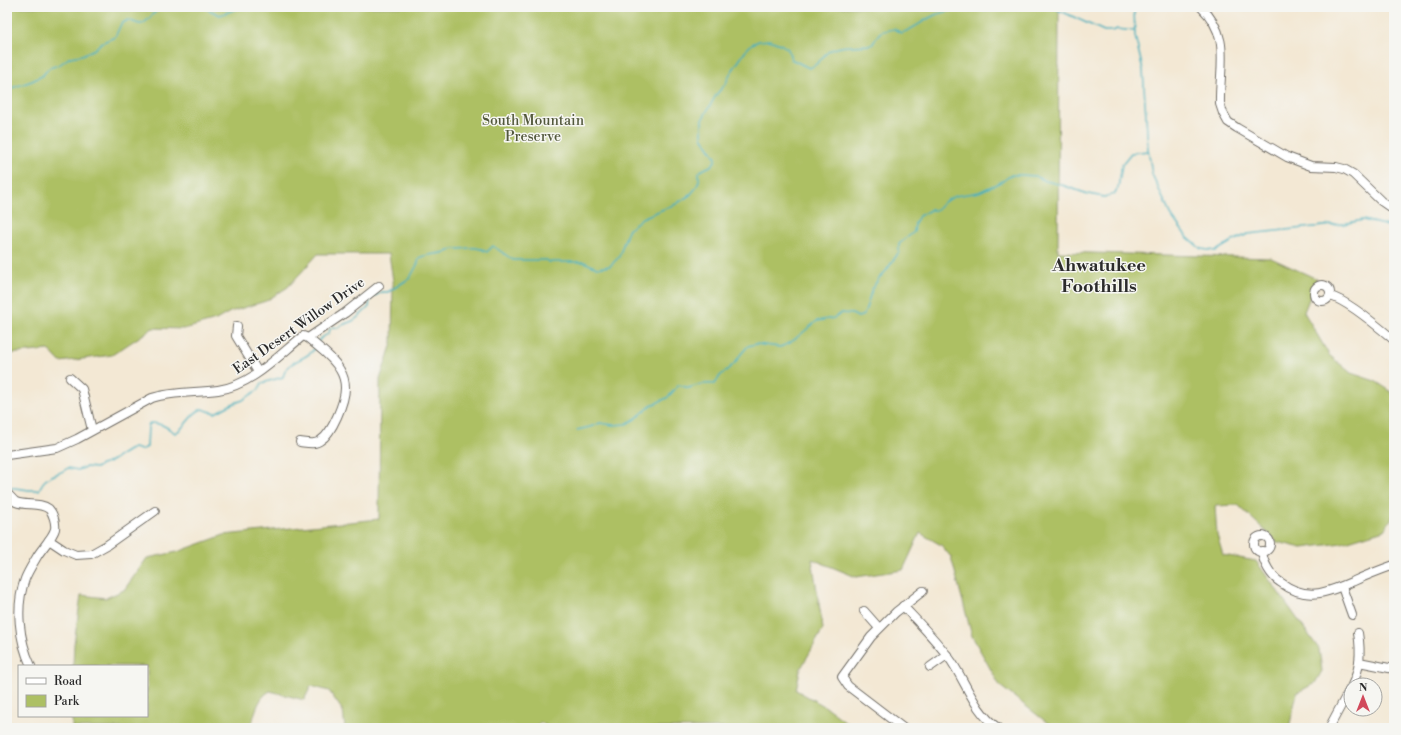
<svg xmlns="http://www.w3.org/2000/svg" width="1401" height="735" viewBox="0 0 1401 735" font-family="'Libre Bodoni',serif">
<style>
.green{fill:#adc064;stroke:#6c7648}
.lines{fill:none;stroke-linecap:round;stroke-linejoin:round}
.stream{stroke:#41afbe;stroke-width:1.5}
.minor-casing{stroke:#716d66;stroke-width:10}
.minor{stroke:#fff;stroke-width:8}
.labels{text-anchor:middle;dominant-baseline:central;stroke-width:3;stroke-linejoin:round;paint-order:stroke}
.park-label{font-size:14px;fill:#52583c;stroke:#f6f6f2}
.street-label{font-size:14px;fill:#2b2b2b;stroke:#f6f6f2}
.district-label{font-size:18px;font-weight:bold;fill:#2b2b2b;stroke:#f6f6f2}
</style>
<rect width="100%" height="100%" fill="#f6f6f2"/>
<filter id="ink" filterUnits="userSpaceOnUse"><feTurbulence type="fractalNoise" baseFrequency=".025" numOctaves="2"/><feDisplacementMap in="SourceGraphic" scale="8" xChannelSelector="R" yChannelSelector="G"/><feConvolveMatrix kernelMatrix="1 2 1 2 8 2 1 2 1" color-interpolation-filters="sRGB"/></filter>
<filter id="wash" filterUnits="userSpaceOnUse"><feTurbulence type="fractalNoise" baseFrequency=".012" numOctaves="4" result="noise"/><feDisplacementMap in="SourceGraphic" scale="16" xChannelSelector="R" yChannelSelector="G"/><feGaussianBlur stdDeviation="0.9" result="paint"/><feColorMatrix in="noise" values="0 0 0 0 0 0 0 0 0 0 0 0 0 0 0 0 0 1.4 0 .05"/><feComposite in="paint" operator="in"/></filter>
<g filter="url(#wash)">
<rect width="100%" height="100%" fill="#f3e8d4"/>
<!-- green -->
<path class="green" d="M7,7H1059L1058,252L1271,258L1317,279L1304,312L1329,355L1351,373L1375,381L1389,390L1394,396V515L1384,530L1342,543L1302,548L1277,542L1238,505L1215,506L1217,535L1223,555L1256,561L1319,649L1322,671L1315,683L1297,693L1289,728H1054L1000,686L972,636L951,557L941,545L920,533L903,570L856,577L812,559L823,629L800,670L796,690L826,707L854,728H550L540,722L536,728H345L343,711L329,691L311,686L304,700L270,691C258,697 254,715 251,728H72V716H147V666H73L74,644L81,595L106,598L124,590L147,558L177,552L224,535L379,519L380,379L392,343L393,281L389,254H318L288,287L266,301L230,312L216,320L184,329L153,328L112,355L60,362L49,350L7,354Z"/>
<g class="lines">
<!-- stream -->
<g class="stream">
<polyline points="203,7 220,15 242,7"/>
<polyline points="249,7 262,10 267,7"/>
<polyline points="1052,7 1104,31 1113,31 1117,29 1135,31"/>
<polyline points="1134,7 1135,36 1143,70 1148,148 1152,174 1170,214 1187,237 1201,249 1216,251 1231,242 1248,234 1343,224 1363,220 1388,226 1394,230"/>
<path d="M7,91L9,89L32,81L42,76L49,68L59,65L70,57L82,55L95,49L101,43L115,37L121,24L128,20C132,21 137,24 141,24C146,24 156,10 161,7"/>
<path d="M318,342L320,339L329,333L330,329L333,327L338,328C342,324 346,324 350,322C357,320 364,311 369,307L370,298L382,292H388L410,278L418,263L419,258C430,252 442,256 453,249C465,250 476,244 487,252L493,246L513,260H547L549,262H584L597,268L610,266L619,257L628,230L642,218L676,204L690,195L696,188L699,181V172C705,167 714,168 716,158L702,137V120L716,95L726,83L730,74L747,49L752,44L759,41L770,40L782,45L788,49L791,59L809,68C819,65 820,58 828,52C839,44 859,46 872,45C881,31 876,32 894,29L901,33C912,30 921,22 931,17C938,13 948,11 955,10C966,7 988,13 996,7"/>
<path d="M577,430L590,427L600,423L613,425L626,424L635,419L652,405L667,398L679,385L689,388C698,384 706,383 715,384L720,376L735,363L741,354L748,346L756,344L780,347L790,343L817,321L834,318L842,313L852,314L858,317L864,315L872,289L879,278L886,271L899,252V244L914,232L915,223L919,216L930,210H937L944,202L955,196L979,192L1003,181L1011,175H1022L1035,176L1046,181L1062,185L1088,194L1104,197L1114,194L1118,188L1122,164L1131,153L1148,151"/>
<path d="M8,487L29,490H39C46,473 56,477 68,468L78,470L86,467L96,468L101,465L108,463L129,450L134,448L141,450L147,447L148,426L151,423C161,423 167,427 175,433C186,428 190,413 202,409L215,413L232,404L243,400L258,390L262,383L283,377C287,359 307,361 315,348"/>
</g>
</g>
</g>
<g filter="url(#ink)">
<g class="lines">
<!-- minor casing -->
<g class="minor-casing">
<g id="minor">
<path d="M1201,7C1232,37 1219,66 1220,104L1223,113L1228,122L1237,128L1287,157L1311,166L1336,167L1344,169L1353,174L1381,201L1394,210"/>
<circle cx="1322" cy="293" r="8"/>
<path d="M1330,296C1346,300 1380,328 1394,340"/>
<polyline points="237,326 236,336 258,372"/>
<polyline points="70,378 82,389 92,430"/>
<path d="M300,442C308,443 315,445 321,440C332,433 345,402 345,388C345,382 343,375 340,370C333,357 319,348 308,338"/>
<path d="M7,455L57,448L77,439L152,398C173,391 196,393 218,390C252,385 278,356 303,336L308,338L345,313L379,286"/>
<path d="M7,493C10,496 13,500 16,502C26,506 40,502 49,509C53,513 56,523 55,529C53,537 43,547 38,555C34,562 28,571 25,579C15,607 19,640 31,666"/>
<circle cx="1262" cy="544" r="8"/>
<polyline points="49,540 64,550 76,555 91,554 107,545 155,511"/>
<path d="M1262,551C1263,563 1271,576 1280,582C1307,602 1326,593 1354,581C1367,575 1380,570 1394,565"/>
<polyline points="1342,587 1352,615"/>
<path d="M903,606C920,624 938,642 952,662C967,685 975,712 998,728"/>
<polyline points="864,611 879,628"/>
<polyline points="1359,662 1394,669"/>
<polyline points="930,667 947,655"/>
<path d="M1352,685C1361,668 1361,651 1358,633"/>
<polyline points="903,728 848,686 842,677 871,637 896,612 923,591"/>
<polyline points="1329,728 1351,687"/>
</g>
</g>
<!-- minor -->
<use href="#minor" class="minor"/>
</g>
</g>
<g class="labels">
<!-- park labels -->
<g class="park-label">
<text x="533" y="121">South Mountain<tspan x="533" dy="16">Preserve</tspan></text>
</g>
<!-- street labels -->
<g class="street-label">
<text transform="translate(299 326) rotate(-35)">East Desert Willow Drive</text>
</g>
<!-- district labels -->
<g class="district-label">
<text x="1099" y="265">Ahwatukee<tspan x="1099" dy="21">Foothills</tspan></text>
</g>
</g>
<!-- margin -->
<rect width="1401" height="735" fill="none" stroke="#f6f6f2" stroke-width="24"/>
<!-- legend -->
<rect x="18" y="665" width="130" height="52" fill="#f6f6f2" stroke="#a5a5a2"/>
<rect x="26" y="678" width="20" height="6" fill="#ffffff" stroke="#a5a5a2"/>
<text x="54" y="685" font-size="12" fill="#2b2b2b">Road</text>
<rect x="26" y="695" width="20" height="12" fill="#adc064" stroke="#a5a5a2"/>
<text x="54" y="705" font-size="12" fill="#2b2b2b">Park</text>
<!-- north arrow -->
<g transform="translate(1363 697)"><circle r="19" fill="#f6f6f2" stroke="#a5a5a2"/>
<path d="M0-3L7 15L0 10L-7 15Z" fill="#d1495b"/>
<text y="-6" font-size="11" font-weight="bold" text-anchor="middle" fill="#2b2b2b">N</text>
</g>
</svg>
